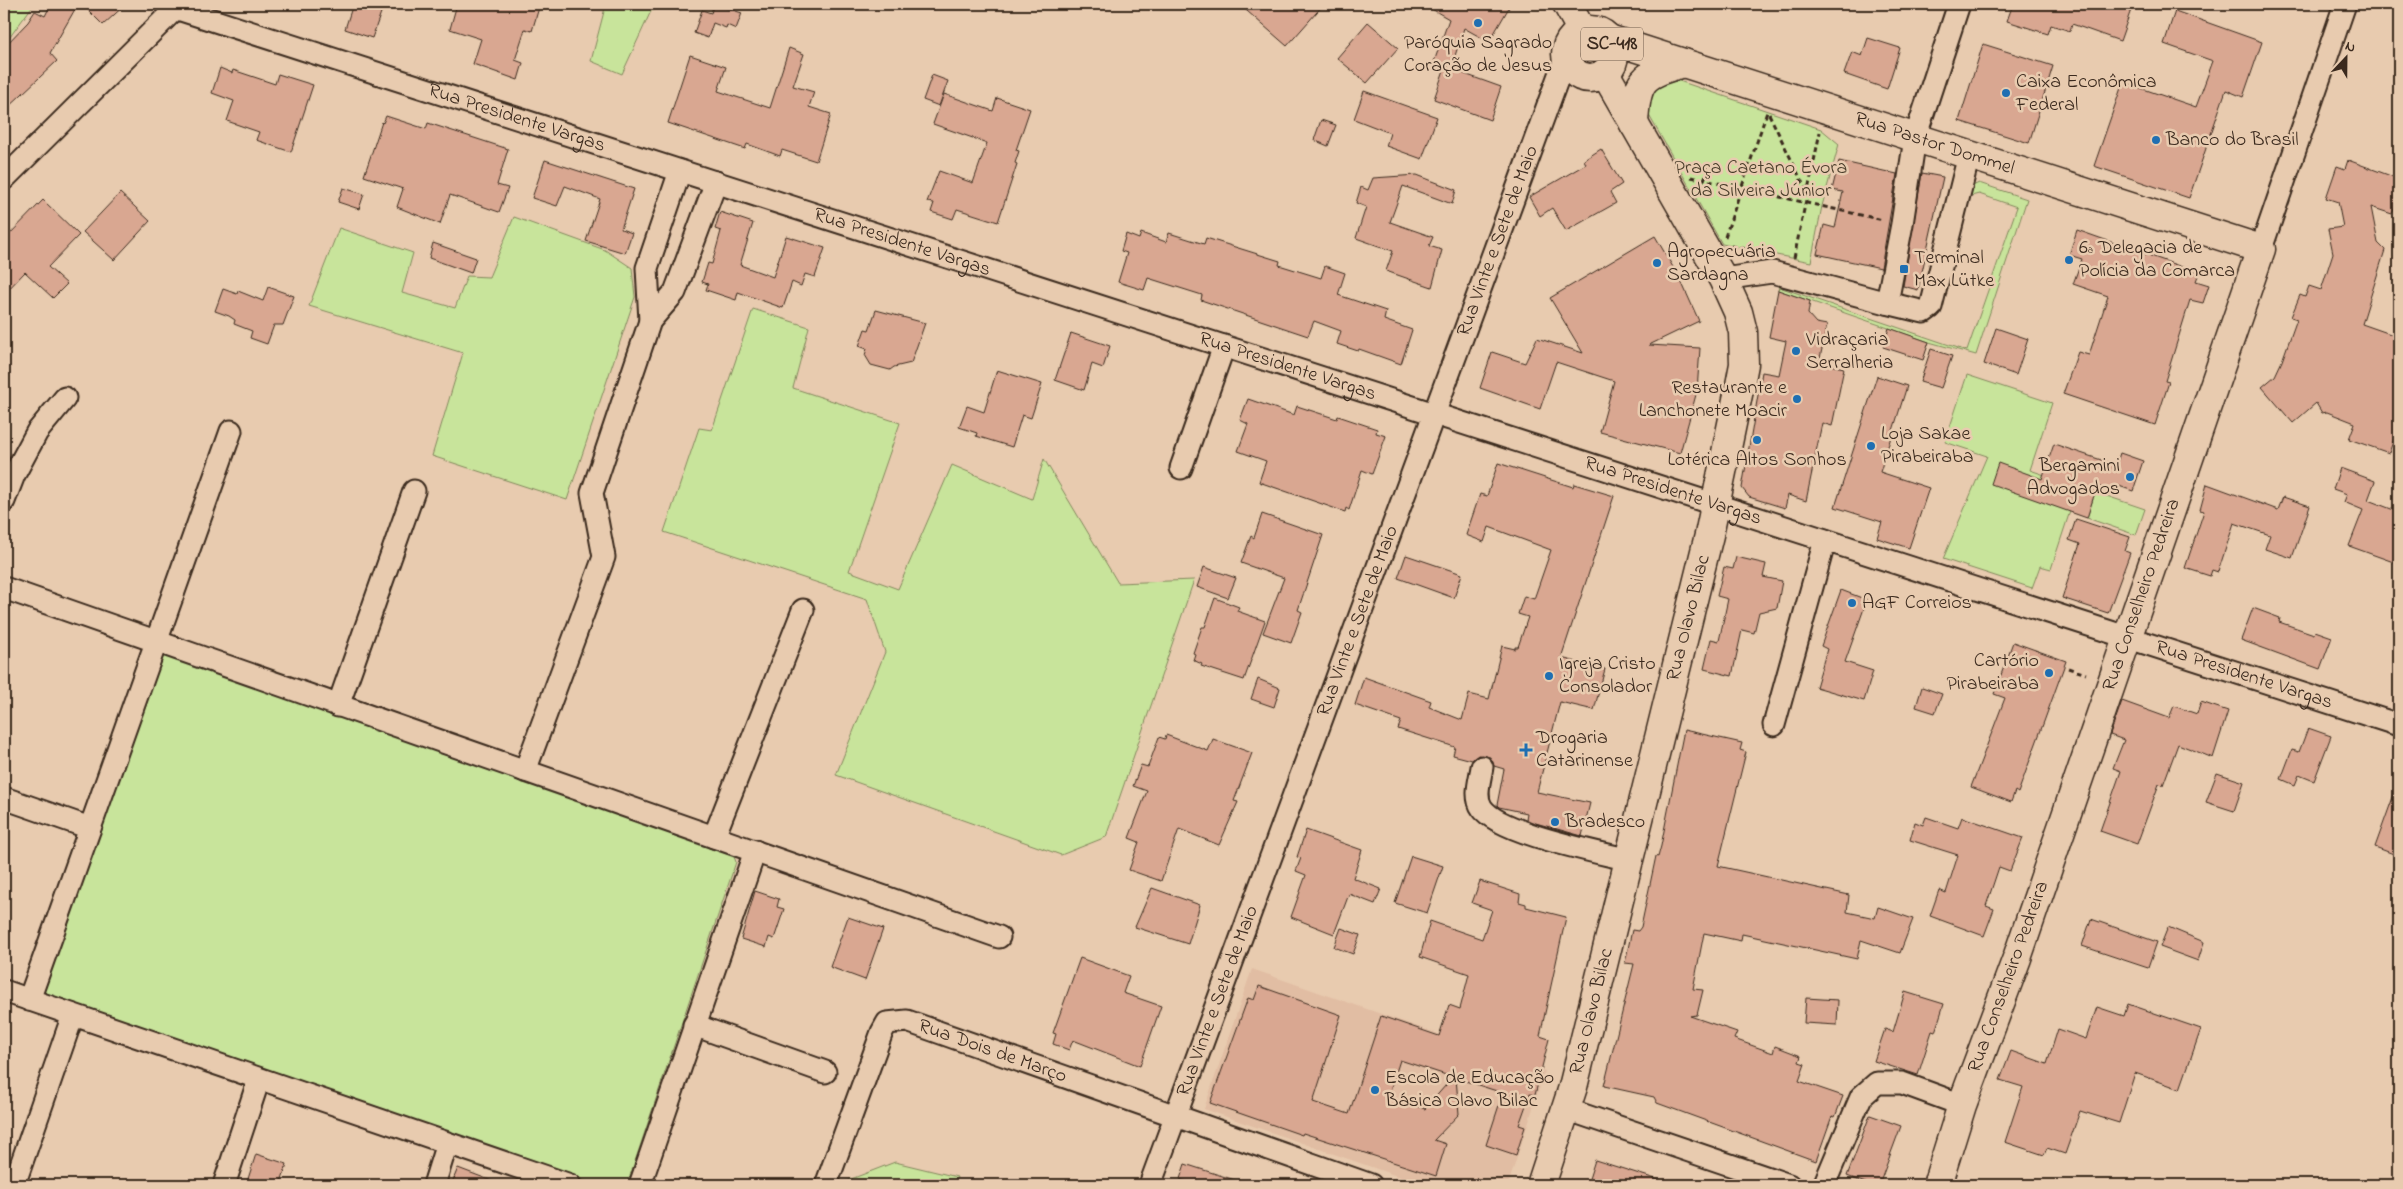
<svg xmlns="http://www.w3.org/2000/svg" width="2403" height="1189" viewBox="0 0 2403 1189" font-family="'Indie Flower',sans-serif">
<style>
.built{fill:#e1bda3}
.green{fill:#c8e49b;stroke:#82875c}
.building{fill:#d9a791;stroke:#3b2a1e;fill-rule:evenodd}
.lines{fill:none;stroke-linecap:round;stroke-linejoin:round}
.minor-casing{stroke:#3b2a1e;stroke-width:25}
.major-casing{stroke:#3b2a1e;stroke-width:31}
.path{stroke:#3b2a1e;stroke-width:3;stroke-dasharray:5 4;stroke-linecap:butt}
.minor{stroke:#e8cbaf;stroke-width:21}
.major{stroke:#e8cbaf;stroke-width:28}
.poi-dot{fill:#1f6fb2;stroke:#e8cbaf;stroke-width:2}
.labels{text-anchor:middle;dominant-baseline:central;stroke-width:5;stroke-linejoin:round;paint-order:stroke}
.shield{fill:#e8cbaf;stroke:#6f5a4a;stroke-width:1}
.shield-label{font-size:19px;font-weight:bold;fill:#3b2a1e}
.poi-label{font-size:20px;fill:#3b2a1e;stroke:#e8cbaf;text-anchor:start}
.street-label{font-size:20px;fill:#3b2a1e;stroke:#e8cbaf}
.park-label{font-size:20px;fill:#493d2a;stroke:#e8cbaf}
</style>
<rect width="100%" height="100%" fill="#e8cbaf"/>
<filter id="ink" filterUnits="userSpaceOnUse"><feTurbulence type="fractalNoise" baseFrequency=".02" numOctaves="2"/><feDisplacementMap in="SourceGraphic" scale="10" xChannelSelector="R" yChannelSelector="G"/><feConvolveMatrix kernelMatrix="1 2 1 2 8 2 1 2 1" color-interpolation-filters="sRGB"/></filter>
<g filter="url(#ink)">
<!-- built -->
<polygon class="built" points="1252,969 1545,1071 1508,1185 1423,1185 1204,1109"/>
<!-- green -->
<g class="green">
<polygon points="4,4 34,4 4,45"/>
<polygon points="606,4 670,4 651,11 622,74 591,61"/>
<path d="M1679,81L1821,129L1839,144L1822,206L1811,262L1722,244L1646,110C1651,87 1656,83 1679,81Z"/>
<polygon points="1979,183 2027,199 1976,355 1929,342 1778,290 1779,287 1967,351 2017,207 1979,194 1963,198 1966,189"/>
<polygon points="514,217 605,250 632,268 635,297 567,500 432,456 463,353 309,306 339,228 413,253 402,293 455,308 467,276 489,277"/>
<polygon points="753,309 809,327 793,388 900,423 849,571 898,589 952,465 1032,499 1044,459 1118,583 1194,580 1106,837 1061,855 836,775 885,652 867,599 664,532 699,428 712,430"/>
<polygon points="1967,375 2052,403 2030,470 2145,509 2136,535 2087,518 2093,499 2076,493 2051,569 2040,566 2032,588 1943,559 1987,456 1945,442"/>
<polygon points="165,655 733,854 736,862 627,1185 597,1185 47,998 43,987 157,661"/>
<polygon points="895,1162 957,1177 954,1185 844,1185 846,1181"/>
</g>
<!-- building -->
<g class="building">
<polygon points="51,4 78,4 50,53 57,61 4,111 4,47 28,22 35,11 45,16"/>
<polygon points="82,4 126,4 103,25"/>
<polygon points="353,4 384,4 372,38 345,29"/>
<polygon points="457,4 540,4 532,31 525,29 515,60 523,63 518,80 473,64 481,39 450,29"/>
<polygon points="714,4 742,13 736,29 727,25 726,28 713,23 708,38 694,33 702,10 711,13"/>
<polygon points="1239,4 1324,4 1287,46"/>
<polygon points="1423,4 1511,4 1489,42 1464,28 1451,68 1434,62 1449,19"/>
<polygon points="2013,4 2133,4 2120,41 2072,24 2070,31 2051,25 2048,34 2007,21"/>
<polygon points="2175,11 2262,42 2243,97 2226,90 2189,198 2094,166 2123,82 2196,107 2213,61 2164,44"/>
<polygon points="1368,22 1398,48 1367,83 1337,58"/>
<polygon points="1868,38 1900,48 1887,89 1844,74 1852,52 1862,56"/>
<polygon points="1983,44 2053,66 2029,143 1959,121"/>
<polygon points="789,48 804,54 793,86 814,92 809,107 831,114 816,161 782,150 780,156 747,144 745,149 668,123 690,55 726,67 718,91 770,108"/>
<polygon points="1445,67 1501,87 1490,120 1434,99"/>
<polygon points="220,68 232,73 233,70 275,84 278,74 313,85 291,152 256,140 259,132 227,121 234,101 212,93"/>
<polygon points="932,75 948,81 939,106 923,100"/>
<polygon points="1364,91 1437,117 1422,159 1386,146 1390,133 1354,119"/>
<polygon points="944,94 993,111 997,98 1030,109 1016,150 1019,151 1015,163 1017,164 998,222 957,209 953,219 931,212 934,203 927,202 939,171 973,183 987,143 933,124"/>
<polygon points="386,116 426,129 428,123 508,149 497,185 508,188 499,212 450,195 440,224 397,207 403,189 364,176 382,122 383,123"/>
<polygon points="1321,120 1336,125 1328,146 1314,140"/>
<polygon points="1601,149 1622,184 1610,192 1616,203 1566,231 1552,208 1540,216 1529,197 1586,164 1584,160"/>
<polygon points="545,160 634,189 621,229 632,233 625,253 586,241 600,199 565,186 557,206 532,198"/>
<polygon points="2348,160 2399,179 2399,207 2396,205 2392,214 2371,207 2378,243 2385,250 2362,324 2399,337 2399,424 2389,453 2349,439 2355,423 2327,412 2322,413 2316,403 2293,423 2262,387 2275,376 2282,361 2297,319 2291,317 2300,295 2305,297 2309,286 2321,290 2333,253 2328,229 2343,227 2338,202 2326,198 2337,166 2345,169"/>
<polygon points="1839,161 1897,174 1881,268 1817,254 1824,225 1835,228 1843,192 1832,190"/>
<polygon points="1922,173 1943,177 1918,290 1903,286"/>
<polygon points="1417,175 1456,190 1452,204 1403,186 1390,222 1433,237 1429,246 1442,250 1432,287 1386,271 1393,251 1356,238 1366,207 1356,203 1361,187 1368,190 1373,178"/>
<polygon points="343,188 364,194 359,209 338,202"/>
<polygon points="120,193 150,221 114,260 83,232"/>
<polygon points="43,200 79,235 48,267 67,284 53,298 25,272 4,294 4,240"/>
<polygon points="720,212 753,223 740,265 773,277 786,236 825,248 815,277 805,274 801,286 792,282 783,308 738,292 736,300 706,290 708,284 702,282 708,263 712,264 721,231 715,229"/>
<polygon points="2077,230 2199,273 2196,281 2209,285 2203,303 2190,300 2165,381 2169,382 2155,425 2063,394 2078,352 2089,355 2108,296 2073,284 2082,259 2069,255"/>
<polygon points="1141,233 1166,242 1169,233 1204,244 1206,238 1280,261 1279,265 1321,278 1325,266 1345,273 1338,295 1386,311 1384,320 1412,330 1401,364 1359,349 1358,351 1337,344 1341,331 1314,321 1308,336 1201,300 1202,295 1148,278 1144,290 1118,282 1127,253 1121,251 1126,234 1139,239"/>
<polygon points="1655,236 1681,281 1699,321 1649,345 1700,348 1697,391 1680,453 1600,432 1614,381 1556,362 1540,409 1480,388 1492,352 1525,363 1537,338 1583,353 1550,298"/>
<polygon points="433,243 476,258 471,273 429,258"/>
<polygon points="268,287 294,296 283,325 274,325 267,344 250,338 252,331 234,324 235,320 229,316 215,311 223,289 237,294 238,291 263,301"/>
<polygon points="1778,290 1810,301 1808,314 1816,323 1827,325 1819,363 1844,368 1832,426 1822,423 1806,501 1788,495 1785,508 1749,497 1742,488 1762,372 1779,375 1786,341 1769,337"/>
<polygon points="876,310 925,323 911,363 894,367 890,370 871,365 865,355 867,349 859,346 865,329 869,330"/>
<polygon points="1889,328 1929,342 1923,360 1883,347"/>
<polygon points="1996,328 2028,339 2016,375 1984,364"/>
<polygon points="1071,333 1110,346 1103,368 1092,364 1084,390 1055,380"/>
<polygon points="1931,349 1952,356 1941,388 1920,382"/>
<polygon points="997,370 1042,384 1031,418 1022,415 1012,447 976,436 977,433 959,427 967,406 984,412"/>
<polygon points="1877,376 1907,386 1880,472 1929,488 1909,548 1877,538 1882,522 1835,507"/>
<polygon points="1248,399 1294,415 1297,406 1337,419 1338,416 1377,429 1376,433 1386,436 1372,474 1362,470 1349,510 1346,508 1345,512 1259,482 1266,461 1238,451 1248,424 1240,420"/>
<polygon points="2054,444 2116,465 2120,453 2143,461 2133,491 2119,486 2117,493 2097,486 2087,518 1991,484 1998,463 2042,479"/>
<polygon points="1498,463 1573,487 1574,484 1614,496 1561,658 1605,669 1594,710 1560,702 1537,792 1590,803 1582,836 1532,822 1526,819 1527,813 1499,807 1497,805 1504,769 1494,766 1490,757 1478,755 1472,760 1453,755 1455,747 1398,729 1401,721 1355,705 1364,677 1431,701 1429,707 1462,720 1469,694 1489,699 1502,646 1515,649 1515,647 1518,647 1528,617 1518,614 1524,596 1534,599 1551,550 1489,527 1484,542 1466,535 1480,494 1487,496"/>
<polygon points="2340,468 2375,481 2368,500 2399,512 2399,564 2349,546 2363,510 2344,502 2347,494 2333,489"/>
<polygon points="2207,484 2278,510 2283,497 2310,506 2292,558 2265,549 2270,535 2234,523 2218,572 2212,570 2210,576 2185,568 2204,511 2200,510"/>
<polygon points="1262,514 1323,535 1298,610 1302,612 1291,643 1263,633 1284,578 1241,563 1251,536 1254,538"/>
<polygon points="2076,519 2130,537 2125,551 2130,553 2108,613 2062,598 2080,544 2069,540"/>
<polygon points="1406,555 1462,574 1454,598 1398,578"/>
<polygon points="1736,557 1766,564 1763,577 1782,581 1777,608 1759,612 1754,633 1742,630 1732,676 1704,669 1711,639 1719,641 1728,599 1717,596 1724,567 1733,569"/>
<polygon points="1204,567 1236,578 1228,598 1197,587"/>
<polygon points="1841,590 1867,600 1845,662 1873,671 1864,701 1816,687 1827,649 1821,646"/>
<polygon points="1215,598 1239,607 1237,611 1265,621 1244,680 1201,666 1202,664 1193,660 1195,654 1193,653 1202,627 1205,627"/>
<polygon points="2253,608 2280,618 2279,622 2314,634 2315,631 2332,637 2320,669 2241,640"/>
<polygon points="2013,642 2066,661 2018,793 2015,791 2011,802 1971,787 2005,698 1994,694"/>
<polygon points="1258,679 1280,688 1274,707 1251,699"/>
<polygon points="1922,687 1942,694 1935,713 1916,707"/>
<polygon points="2122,701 2169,718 2174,706 2197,714 2201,702 2228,711 2213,758 2178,744 2163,785 2159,784 2137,844 2100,831 2121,771 2113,768 2124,740 2110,735"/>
<polygon points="2308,728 2331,736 2314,781 2299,775 2295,785 2281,779 2292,750 2299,752"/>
<polygon points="1684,730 1742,743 1740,750 1746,752 1718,866 1849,895 1847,912 1875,918 1878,907 1913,919 1900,953 1861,940 1857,959 1742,934 1741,941 1704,933 1693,989 1703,990 1697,1015 1690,1016 1737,1032 1734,1039 1773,1053 1775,1046 1801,1056 1799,1062 1805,1064 1799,1081 1843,1096 1835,1117 1832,1116 1816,1161 1657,1103 1654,1097 1604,1086 1634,964 1625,963 1632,930 1638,931 1641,927 1656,856 1658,857 1661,846"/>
<polygon points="1166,735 1208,751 1213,739 1252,753 1234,801 1238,802 1219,845 1179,829 1161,881 1129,870 1139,842 1129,838 1147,791 1133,786 1141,765 1148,767 1159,737 1165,739"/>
<polygon points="2217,773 2244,782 2234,811 2206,802"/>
<polygon points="2397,786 2399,786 2399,856 2375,847"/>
<polygon points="1926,817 1958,828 1962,817 2023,838 2010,871 1999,867 1986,906 1994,909 1984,936 1930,916 1939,890 1946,893 1958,855 1910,840 1915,822 1923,825"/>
<polygon points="1306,830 1362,850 1353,878 1381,889 1375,904 1349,894 1334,934 1291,917 1306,875 1296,871 1301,858 1297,857"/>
<polygon points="1411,856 1443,866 1427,913 1395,903"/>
<path d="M1480,881L1520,894L1519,902L1526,904V907L1566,917L1540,1036L1549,1039L1535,1095L1530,1094L1519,1125L1525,1127L1516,1155L1486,1145L1503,1093L1456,1078L1459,1114L1434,1140L1446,1144L1436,1176L1303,1133L1302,1135L1210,1103L1248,998L1254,1000L1259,986L1341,1015L1313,1102L1349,1114L1381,1016L1439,1036L1449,1005L1460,1009L1469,974L1420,957L1430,921L1482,939L1492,910L1472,903ZM1400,1060L1446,1075L1453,1077L1425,1109L1388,1097Z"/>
<polygon points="1152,888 1200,905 1188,944 1135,927"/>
<polygon points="755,891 779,899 777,907 784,909 774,939 769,937 766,947 741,939"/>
<polygon points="848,917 883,929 865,980 830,967"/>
<polygon points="2091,919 2157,942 2148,968 2082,946"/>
<polygon points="2168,927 2204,942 2198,961 2160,947"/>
<polygon points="1341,928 1360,935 1353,954 1334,947"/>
<polygon points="1080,958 1129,976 1123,993 1161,1006 1140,1066 1073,1040 1069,1050 1053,1044 1056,1034 1053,1033"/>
<polygon points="1905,992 1944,1004 1935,1032 1932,1031 1918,1075 1874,1061 1885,1029 1893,1032"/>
<polygon points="1806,998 1838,1000 1837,1025 1804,1023"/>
<polygon points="2128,1004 2201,1029 2180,1089 2135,1073 2119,1123 2080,1111 2065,1154 2047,1148 2044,1155 2005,1142 2023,1087 2000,1080 2011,1051 2047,1064 2058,1029 2086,1039 2097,1007 2124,1016"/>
<polygon points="1870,1115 1901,1126 1879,1185 1871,1185 1847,1176"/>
<polygon points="256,1154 287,1164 280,1185 258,1185 247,1182"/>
<polygon points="1595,1160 1665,1182 1664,1185 1587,1185"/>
<polygon points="1185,1164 1241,1182 1240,1185 1187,1185 1188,1182 1180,1179"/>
<polygon points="458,1168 500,1184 499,1185 451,1185"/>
</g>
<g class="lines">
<!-- minor casing -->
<g class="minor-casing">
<g id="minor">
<path id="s1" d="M175,8L2399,725"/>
<polyline points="4,179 180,4"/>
<polyline points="2261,249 2345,4"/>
<polyline points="1723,279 1772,272 1887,303 1902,224 1915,138 1959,4"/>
<polyline points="1887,303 1924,312 1931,307 1969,155"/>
<polyline points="650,321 647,268 680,171"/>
<polyline points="1181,468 1224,346"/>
<polyline points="4,501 14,475 37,432 65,398"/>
<polyline points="4,588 999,937"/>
<polyline points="338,706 414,491"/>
<polyline points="1774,725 1825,540"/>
<path d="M1482,767C1480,780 1474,797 1482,808C1499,833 1598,852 1629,860"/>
<polyline points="525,771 604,557 592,493 650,321 675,292 716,182"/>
<polyline points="4,798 90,828"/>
<polyline points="714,837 803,610"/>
<polyline points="4,991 570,1185"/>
<polyline points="29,1000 231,431"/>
<polyline points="694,1025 825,1072"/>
<polyline points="1566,1109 1789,1185"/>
<polyline points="14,1185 73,1015"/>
<polyline points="224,1185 259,1079"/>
<polyline points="434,1185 447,1143"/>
<polyline points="640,1185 755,851"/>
<path id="s2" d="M826,1185L882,1032L887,1023L907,1021L1371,1185"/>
<path id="s3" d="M1150,1185L1566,56"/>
<polyline points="1824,1185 1861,1097 1877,1083 1902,1083 1962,1105"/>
</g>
</g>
<!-- major casing -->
<g class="major-casing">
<g id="major">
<polyline points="1567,4 1582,31"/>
<circle cx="1590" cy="54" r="24"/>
<path id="s4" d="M1609,39L2261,249L2017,958L1962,1105L1937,1185"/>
<path d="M1634,124C1636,80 1642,74 1684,63"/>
<path id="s5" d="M1541,1185L1573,1087L1709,535L1740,385L1744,364L1743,332L1738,312L1723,279L1605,73"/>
</g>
</g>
<!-- path -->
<g class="path">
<polyline points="1769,114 1807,192"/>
<polyline points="1691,177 1883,220"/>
<polyline points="1704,180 1710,164"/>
<polyline points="1725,237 1767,112"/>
<polyline points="1731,246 1762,252"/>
<polyline points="1794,258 1820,132"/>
<polyline points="2068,668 2086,674"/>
</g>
<!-- minor -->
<use href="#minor" class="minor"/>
<!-- major -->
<use href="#major" class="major"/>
</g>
</g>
<!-- markers -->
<g class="poi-dot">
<circle cx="1478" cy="23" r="5"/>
<circle cx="2006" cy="93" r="5"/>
<circle cx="2156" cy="140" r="5"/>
<circle cx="2069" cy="260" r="5"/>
<circle cx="1657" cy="263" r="5"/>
<rect x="1899" y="264" width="10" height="10" rx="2.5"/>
<circle cx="1796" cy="351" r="5"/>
<circle cx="1797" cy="399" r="5"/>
<circle cx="1757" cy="440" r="5"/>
<circle cx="1871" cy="446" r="5"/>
<circle cx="2130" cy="477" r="5"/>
<circle cx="1852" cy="603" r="5"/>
<circle cx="2049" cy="673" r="5"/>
<circle cx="1549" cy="676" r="5"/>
<path d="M1523.5 742.5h5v5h5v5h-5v5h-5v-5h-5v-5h5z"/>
<circle cx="1555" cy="822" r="5"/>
<circle cx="1375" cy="1090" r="5"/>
</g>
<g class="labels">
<!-- shield labels -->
<rect class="shield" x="1581" y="27.5" width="62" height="33" rx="4"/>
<g class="shield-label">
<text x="1612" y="44">SC-418</text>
</g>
<!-- poi labels -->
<g class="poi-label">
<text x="1478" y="43" text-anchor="middle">Paróquia Sagrado<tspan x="1478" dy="23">Coração de Jesus</tspan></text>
<text x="2016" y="82">Caixa Econômica<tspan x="2016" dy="23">Federal</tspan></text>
<text x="2166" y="140">Banco do Brasil</text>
<text x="2079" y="248">6ª Delegacia de<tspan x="2079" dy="23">Polícia da Comarca</tspan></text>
<text x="1667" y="252">Agropecuária<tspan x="1667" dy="23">Sardagna</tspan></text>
<text x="1914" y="258">Terminal<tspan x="1914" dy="23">Max Lütke</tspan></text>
<text x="1806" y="340">Vidraçaria<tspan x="1806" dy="23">Serralheria</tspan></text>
<text x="1787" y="388" text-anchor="end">Restaurante e<tspan x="1787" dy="23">Lanchonete Moacir</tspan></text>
<text x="1881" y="434">Loja Sakae<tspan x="1881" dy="23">Pirabeiraba</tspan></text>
<text x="1757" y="460" text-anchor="middle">Lotérica Altos Sonhos</text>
<text x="2120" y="466" text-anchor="end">Bergamini<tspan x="2120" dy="23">Advogados</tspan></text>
<text x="1862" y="603">AGF Correios</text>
<text x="2039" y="661" text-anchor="end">Cartório<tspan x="2039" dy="23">Pirabeiraba</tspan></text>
<text x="1559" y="664">Igreja Cristo<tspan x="1559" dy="23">Consolador</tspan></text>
<text x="1536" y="738">Drogaria<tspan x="1536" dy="23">Catarinense</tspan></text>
<text x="1565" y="822">Bradesco</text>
<text x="1385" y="1078">Escola de Educação<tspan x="1385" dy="23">Básica Olavo Bilac</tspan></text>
</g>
<!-- street labels -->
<g class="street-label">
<text stroke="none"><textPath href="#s1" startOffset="359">Rua Presidente Vargas</textPath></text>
<text stroke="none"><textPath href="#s4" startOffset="342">Rua Pastor Dommel</textPath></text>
<text stroke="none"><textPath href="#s3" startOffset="1006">Rua Vinte e Sete de Maio</textPath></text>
<text stroke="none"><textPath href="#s1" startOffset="764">Rua Presidente Vargas</textPath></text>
<text stroke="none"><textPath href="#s1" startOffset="1169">Rua Presidente Vargas</textPath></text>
<text stroke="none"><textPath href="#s1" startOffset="1574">Rua Presidente Vargas</textPath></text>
<text transform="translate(2142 595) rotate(-71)">Rua Conselheiro Pedreira</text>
<text stroke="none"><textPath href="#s5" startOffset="586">Rua Olavo Bilac</textPath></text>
<text stroke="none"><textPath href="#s3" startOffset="601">Rua Vinte e Sete de Maio</textPath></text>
<text stroke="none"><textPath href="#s1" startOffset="2174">Rua Presidente Vargas</textPath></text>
<text transform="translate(2009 977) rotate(-70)">Rua Conselheiro Pedreira</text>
<text stroke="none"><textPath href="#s3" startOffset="196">Rua Vinte e Sete de Maio</textPath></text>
<text stroke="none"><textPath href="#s5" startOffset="181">Rua Olavo Bilac</textPath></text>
<text stroke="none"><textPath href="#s2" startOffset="284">Rua Dois de Março</textPath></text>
</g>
<!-- park labels -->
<g class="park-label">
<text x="1761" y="168">Praça Caetano Évora<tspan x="1761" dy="23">da Silveira Júnior</tspan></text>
</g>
</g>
<!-- margin -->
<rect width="2403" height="1189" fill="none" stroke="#e8cbaf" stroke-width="20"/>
<rect x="10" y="10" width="2383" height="1169" fill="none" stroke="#3b2a1e" stroke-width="2" filter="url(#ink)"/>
<!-- north arrow -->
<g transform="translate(2346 58) rotate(22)" stroke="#e8cbaf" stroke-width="4" paint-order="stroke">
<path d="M0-4L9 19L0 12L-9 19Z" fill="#3b2a1e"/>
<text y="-8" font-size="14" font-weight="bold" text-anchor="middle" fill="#3b2a1e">N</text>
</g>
</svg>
